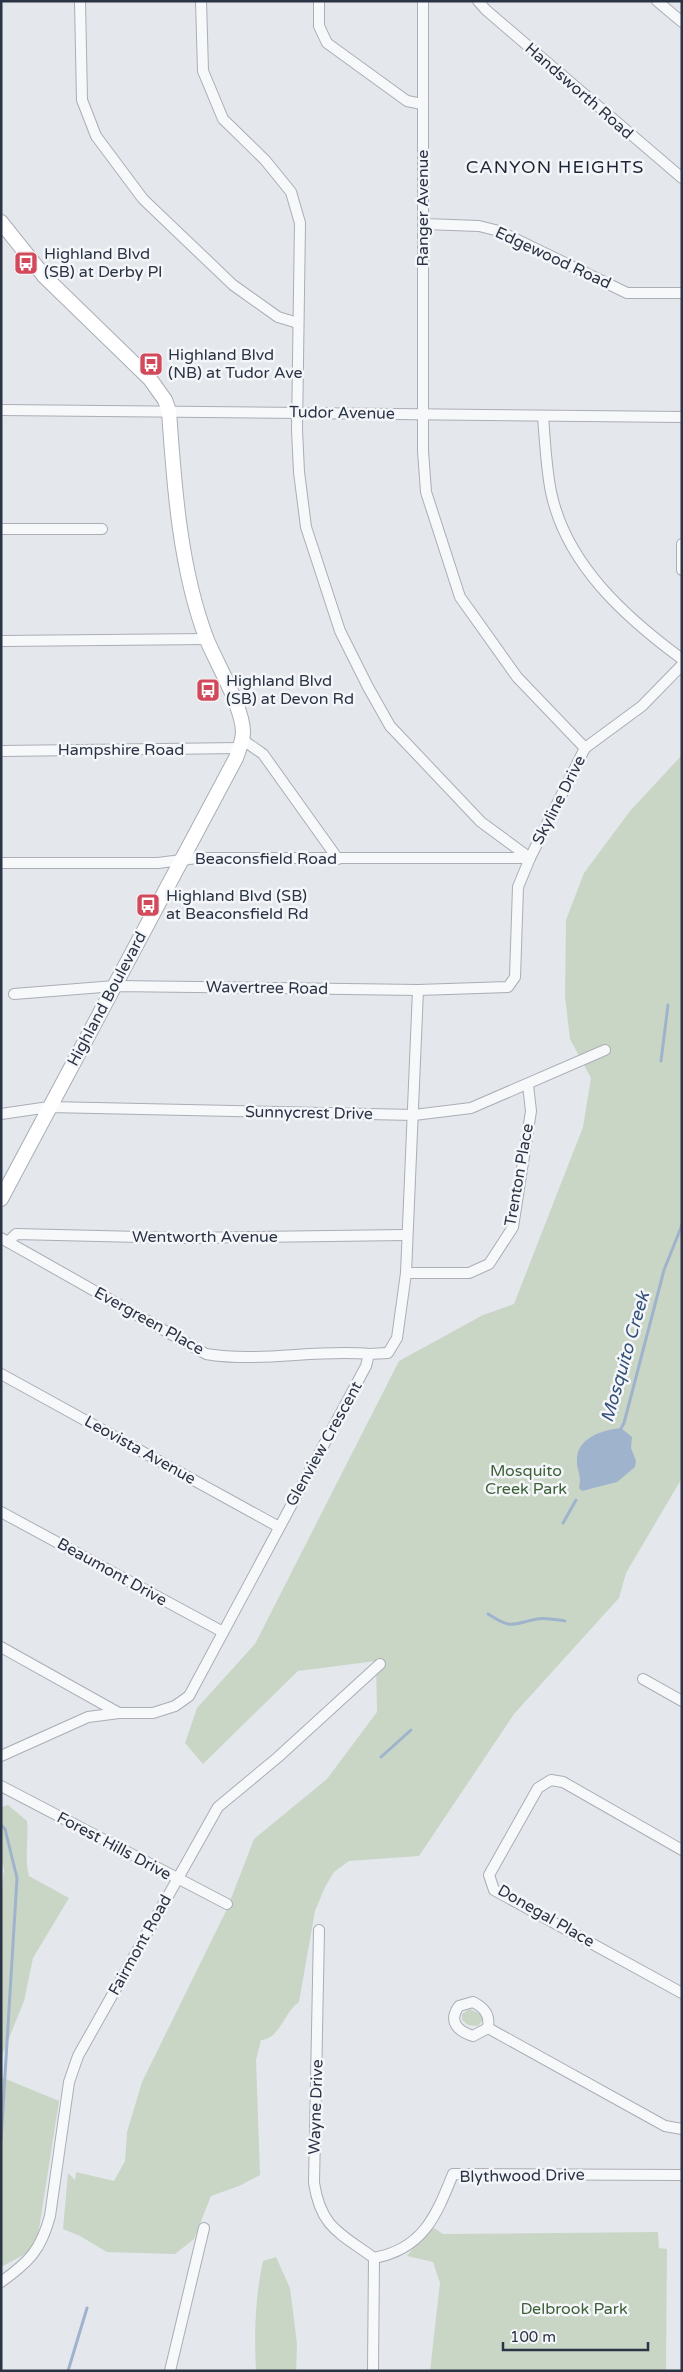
<svg xmlns="http://www.w3.org/2000/svg" width="683" height="2372" viewBox="0 0 683 2372" font-family="'Varela Round',sans-serif">
<style>
.green{fill:#c9d6c5}
.water{fill:#9fb4cc}
.lines{fill:none;stroke-linecap:round;stroke-linejoin:round}
.stream{stroke:#9fb4cc;stroke-width:3}
.street-casing{stroke:#a9aeb7;stroke-width:12}
.secondary-casing{stroke:#a9aeb7;stroke-width:16}
.street{stroke:#f7f8fa;stroke-width:10}
.secondary{stroke:#fff;stroke-width:14}
.labels{text-anchor:middle;dominant-baseline:central;stroke-width:5;stroke-linejoin:round;paint-order:stroke}
.street-label{font-size:16px;fill:#2b3445;stroke:#f4f6f9}
.poi-label{font-size:16px;fill:#2b3445;stroke:#f4f6f9;text-anchor:start}
.park-label{font-size:16px;fill:#3f6138;stroke:#f4f6f9}
.neighbourhood-label{font-size:18px;letter-spacing:1px;fill:#1d2536;stroke:#f4f6f9}
.water-label{font-size:18px;font-style:italic;fill:#34527a;stroke:#f4f6f9}
</style>
<rect width="100%" height="100%" fill="#e4e7ec"/>
<!-- green -->
<g class="green">
<path d="M682,755V1478L626,1573L619,1598L514,1714L419,1856L349,1861L334,1872L325,1887L315,1911L299,2002C284,2012 280,2039 261,2040L256,2060L260,2175L239,2186L211,2196L194,2239L175,2254L107,2252L80,2236L63,2229L68,2173L75,2180L76,2172L114,2181L125,2161L127,2132L142,2082L227,1909L254,1839L327,1779L377,1712L376,1661L298,1671L203,1764L185,1743L197,1708L255,1644L399,1361L483,1315L514,1304L583,1127L591,1078L570,1039L565,996L566,920L584,873L630,811Z"/>
<path d="M8,1805L27,1821C29,1839 24,1858 29,1876L69,1898L33,1958L24,2001L1,2058V1901L4,1869L1,1860V1807Z"/>
<polygon points="470,2009 482,2015 483,2020 478,2026 468,2025 462,2020 462,2014"/>
<polygon points="1,2077 59,2101 36,2248 1,2267"/>
<polygon points="431,2226 443,2234 658,2232 659,2248 667,2249 666,2371 430,2371 440,2283 433,2262 407,2256"/>
<path d="M276,2257L290,2288L297,2344L296,2371H256C254,2333 255,2298 263,2261Z"/>
</g>
<!-- water -->
<path class="water" d="M621,1428L632,1437L631,1448L636,1461L635,1467L617,1482L582,1491L579,1488C582,1474 577,1472 577,1461C576,1438 602,1430 621,1428Z"/>
<g class="lines">
<!-- stream -->
<g class="stream">
<polyline points="661,1061 668,1005"/>
<polyline points="619,1432 624,1423 664,1270 682,1225"/>
<polyline points="563,1523 576,1500"/>
<path d="M488,1614C513,1630 511,1624 537,1619C545,1617 557,1620 565,1621"/>
<polyline points="381,1757 411,1730"/>
<polyline points="1,1825 5,1829 17,1878 1,2141"/>
<polyline points="68,2371 87,2308"/>
</g>
<!-- street casing -->
<g class="street-casing">
<g id="street">
<polyline points="80,1 82,100 96,136 143,199 233,285 278,317 298,323"/>
<polyline points="201,1 203,71 223,119 265,160 291,192 300,223 297,430 299,472 306,527 340,631 368,687 390,726 481,822 530,858"/>
<polyline points="319,1 319,26 327,43 407,101 422,104"/>
<polyline points="423,1 423,451 426,492 460,597 517,677 585,748"/>
<polyline points="478,1 486,10 682,178"/>
<polyline points="657,1 682,22"/>
<polyline points="424,224 479,226 499,231 627,293 682,293"/>
<polyline points="1,410 682,417"/>
<path d="M543,416C545,441 546,467 551,492C566,564 625,617 682,659"/>
<polyline points="1,529 102,529"/>
<polyline points="682,544 682,570"/>
<polyline points="1,641 207,639"/>
<polyline points="243,740 263,754 338,859"/>
<polyline points="1,751 240,748"/>
<polyline points="1,863 158,863 197,858 530,858"/>
<polyline points="14,994 115,986 418,990 508,987 515,977 518,887 530,858 585,748 642,706 682,665"/>
<polyline points="1,1114 49,1107 414,1115 471,1108 605,1050"/>
<path d="M1,1238L206,1354C260,1363 315,1349 369,1354"/>
<polyline points="8,1242 16,1234 181,1238 406,1235"/>
<polyline points="406,1273 469,1273 489,1264 513,1227 531,1111 528,1085"/>
<polyline points="1,1374 279,1527"/>
<polyline points="1,1512 223,1632"/>
<polyline points="1,1647 119,1713"/>
<polyline points="643,1679 682,1701"/>
<polyline points="1,1756 88,1717 119,1713 153,1713 175,1706 189,1696 366,1366 369,1354 388,1353 397,1338 406,1273 418,990"/>
<polyline points="1,1786 227,1904"/>
<polyline points="682,1850 563,1782 551,1780 538,1788 489,1875 494,1890 682,1993"/>
<path d="M319,1930L314,2183C321,2228 340,2233 374,2258"/>
<path d="M473,2002C485,2008 490,2015 488,2028L473,2036C457,2031 448,2021 459,2006Z"/>
<polyline points="488,2028 665,2126 682,2129"/>
<path d="M374,2258C423,2249 436,2216 453,2174L682,2175"/>
<path d="M1,2282C29,2262 41,2250 50,2216L69,2082L78,2056L218,1807L277,1758L380,1664"/>
<polyline points="170,2371 204,2228"/>
<polyline points="373,2371 374,2258"/>
</g>
</g>
<!-- secondary casing -->
<g class="secondary-casing">
<path id="secondary" d="M1,222L44,276L150,379L165,400L169,411C174,485 180,570 207,640C217,664 243,708 243,732C243,741 239,749 236,758L1,1199"/>
</g>
<!-- street -->
<use href="#street" class="street"/>
<!-- secondary -->
<use href="#secondary" class="secondary"/>
</g>
<!-- icons -->
<defs>
<g id="bus-square" transform="scale(1.25)"><rect x="-9" y="-9" width="18" height="18" rx="4" fill="#d1495b" stroke="#f4f6f9"/><path d="M-5-6H5V4H4V6H2V4H-2V6H-4V4H-5ZM-3.5-4V0h7V-4ZM-3.5 1.2v1.5H-2V1.2ZM2 1.2v1.5H3.5V1.2Z" fill="#fff"/></g>
</defs>
<g fill-rule="evenodd">
<use href="#bus-square" x="26" y="263"/>
<use href="#bus-square" x="151" y="364"/>
<use href="#bus-square" x="208" y="690"/>
<use href="#bus-square" x="148" y="905"/>
</g>
<g class="labels">
<!-- street labels -->
<g class="street-label">
<text transform="translate(579 91) rotate(41)">Handsworth Road</text>
<text transform="translate(423 208) rotate(-90)">Ranger Avenue</text>
<text transform="translate(553 258) rotate(25)">Edgewood Road</text>
<text transform="translate(342 413) rotate(1)">Tudor Avenue</text>
<text x="121" y="750">Hampshire Road</text>
<text transform="translate(559 800) rotate(-63)">Skyline Drive</text>
<text x="266" y="859">Beaconsfield Road</text>
<text transform="translate(267 988) rotate(1)">Wavertree Road</text>
<text transform="translate(107 999) rotate(-62)">Highland Boulevard</text>
<text transform="translate(309 1113) rotate(1)">Sunnycrest Drive</text>
<text transform="translate(519 1175) rotate(-80)">Trenton Place</text>
<text x="205" y="1237">Wentworth Avenue</text>
<text transform="translate(149 1321) rotate(29)">Evergreen Place</text>
<text transform="translate(324 1444) rotate(-61)">Glenview Crescent</text>
<text transform="translate(140 1450) rotate(29)">Leovista Avenue</text>
<text transform="translate(112 1572) rotate(29)">Beaumont Drive</text>
<text transform="translate(114 1846) rotate(28)">Forest Hills Drive</text>
<text transform="translate(546 1916) rotate(30)">Donegal Place</text>
<text transform="translate(140 1945) rotate(-61)">Fairmont Road</text>
<text transform="translate(316 2107) rotate(-88)">Wayne Drive</text>
<text transform="translate(522 2176) rotate(-1)">Blythwood Drive</text>
</g>
<!-- poi labels -->
<g class="poi-label">
<text x="44" y="254">Highland Blvd<tspan x="44" dy="18">(SB) at Derby Pl</tspan></text>
<text x="168" y="355">Highland Blvd<tspan x="168" dy="18">(NB) at Tudor Ave</tspan></text>
<text x="226" y="681">Highland Blvd<tspan x="226" dy="18">(SB) at Devon Rd</tspan></text>
<text x="166" y="896">Highland Blvd (SB)<tspan x="166" dy="18">at Beaconsfield Rd</tspan></text>
</g>
<!-- park labels -->
<g class="park-label">
<text x="526" y="1471">Mosquito<tspan x="526" dy="18">Creek Park</tspan></text>
<text x="574" y="2309">Delbrook Park</text>
</g>
<!-- neighbourhood labels -->
<g class="neighbourhood-label">
<text x="555" y="167">CANYON HEIGHTS</text>
</g>
<!-- water labels -->
<g class="water-label">
<text transform="translate(625 1357) rotate(-74)">Mosquito Creek</text>
</g>
</g>
<!-- border -->
<rect width="683" height="2372" fill="none" stroke="#2b3445" stroke-width="5"/>
<!-- scale -->
<path d="M503 2342v8h145v-8" fill="none" stroke="#2b3445" stroke-width="2.5"/>
<text x="510" y="2342" font-size="15" fill="#2b3445" stroke="#f4f6f9" stroke-width="4" paint-order="stroke">100 m</text>
</svg>
